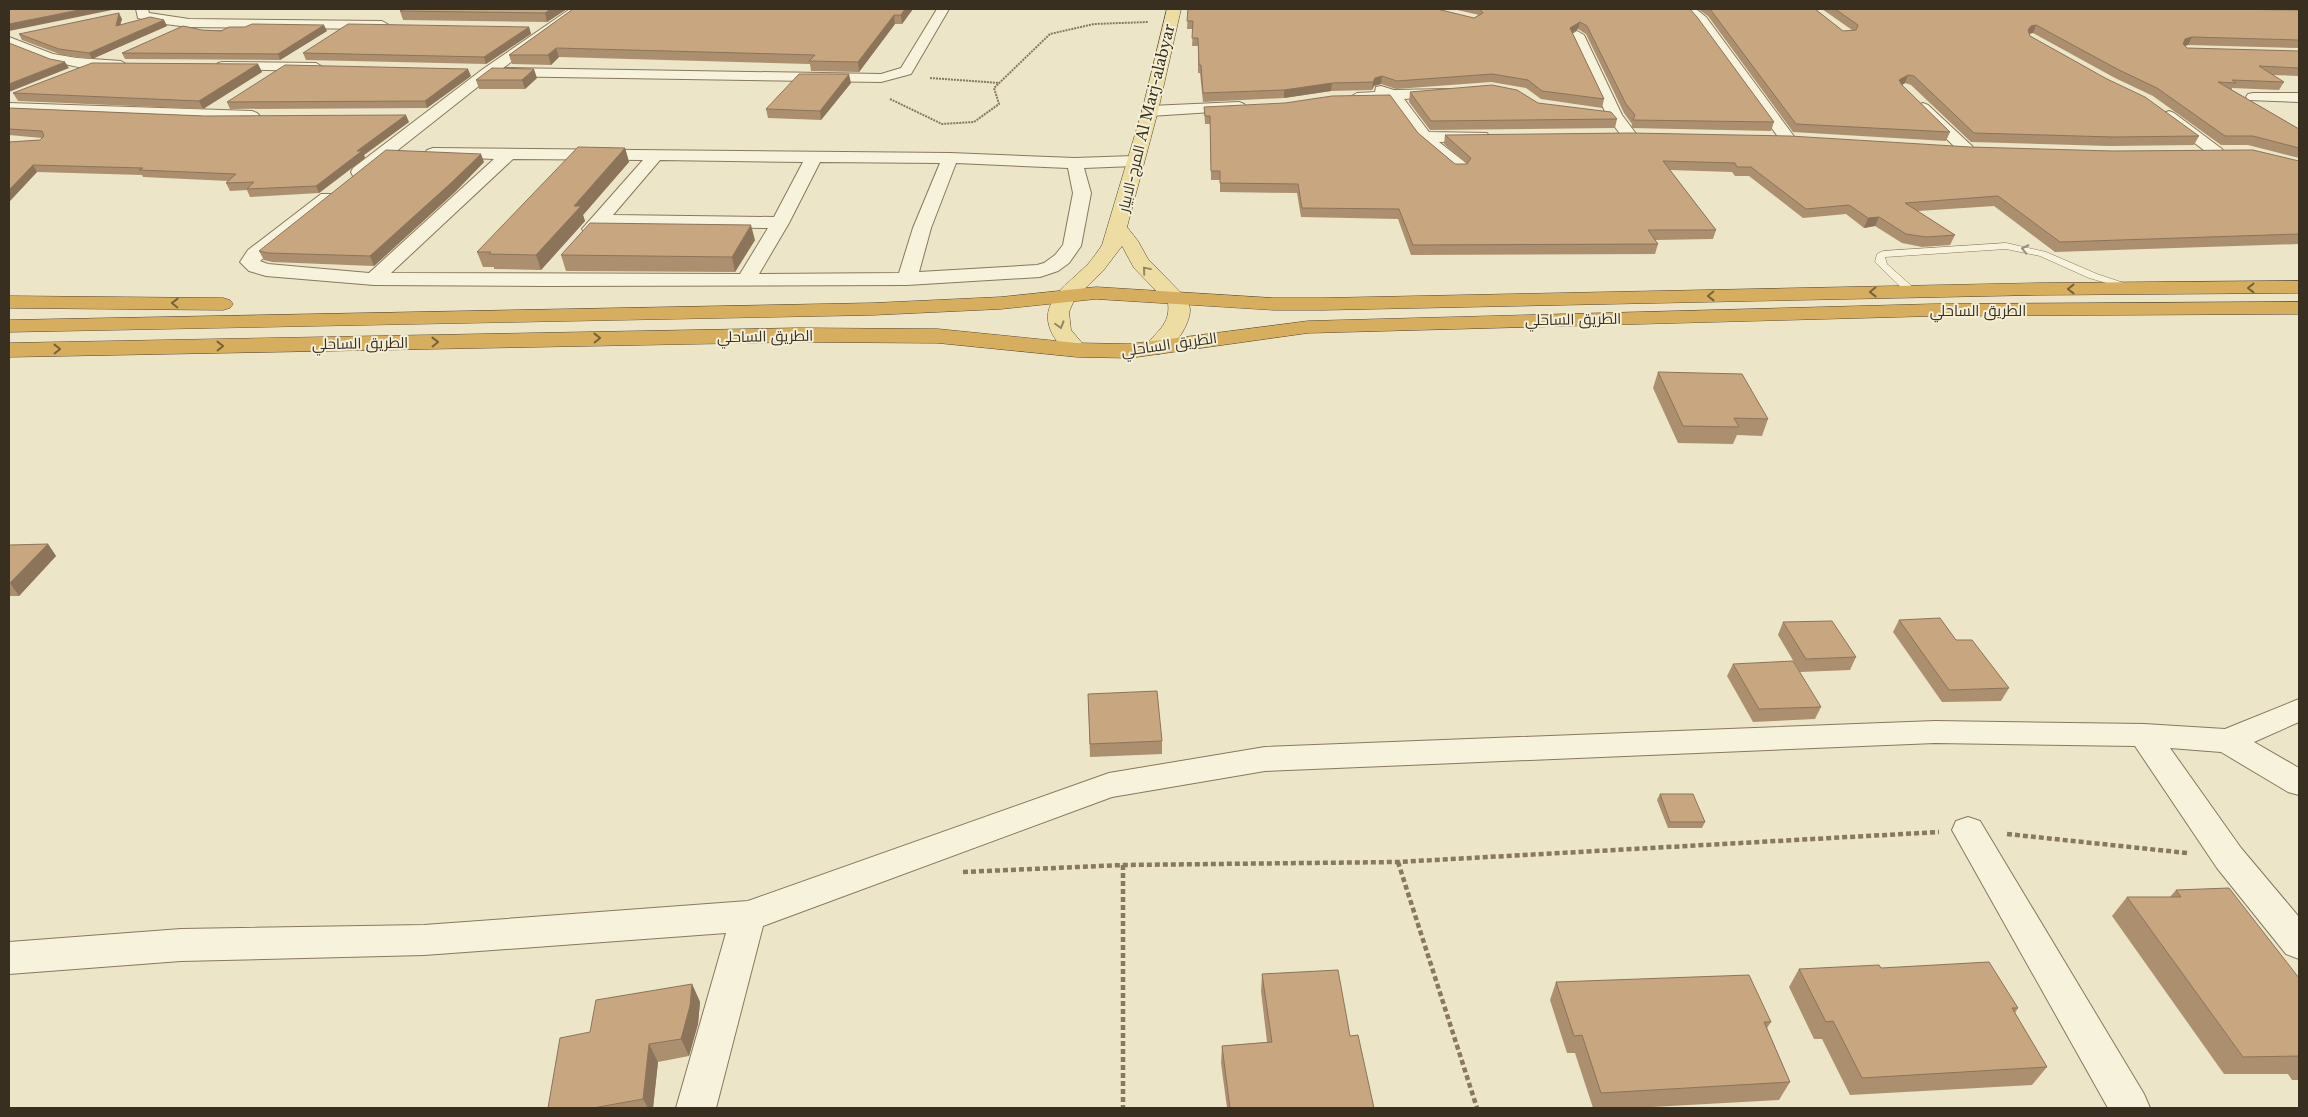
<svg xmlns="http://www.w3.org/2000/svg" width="2308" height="1117" viewBox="0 0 2308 1117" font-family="'Libre Baskerville',Cairo,serif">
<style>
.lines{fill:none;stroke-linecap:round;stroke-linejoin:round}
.lane-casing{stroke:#88785e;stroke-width:1}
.street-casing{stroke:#88785e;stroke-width:2}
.primary-casing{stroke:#564632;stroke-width:1}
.highway-casing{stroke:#564632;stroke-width:1}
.path-far1{stroke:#88785e;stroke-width:2;stroke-dasharray:2 1;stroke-linecap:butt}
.path{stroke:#88785e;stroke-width:4.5;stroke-dasharray:5 3;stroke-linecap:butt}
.lane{fill:#f7f2db;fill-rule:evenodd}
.street{fill:#f7f2db;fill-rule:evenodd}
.primary{fill:#eddda3;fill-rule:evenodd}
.highway{fill:#d6ae5e;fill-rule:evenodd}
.wall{fill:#ac8f6e}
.shaded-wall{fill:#8c745a}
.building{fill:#c8a680;stroke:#8c745a}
.oneway{stroke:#98907e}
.oneway2{stroke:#938662}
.oneway3{stroke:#786239}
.labels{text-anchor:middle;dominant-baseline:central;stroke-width:4;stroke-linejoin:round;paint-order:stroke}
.far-street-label{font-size:15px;fill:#392f21;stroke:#f4efd7}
</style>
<rect width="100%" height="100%" fill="#ece5c8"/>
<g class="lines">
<!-- lane casing -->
<g class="lane-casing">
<polygon id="lane" points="2006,243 2046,252 2097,274 2136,287 2131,290 2089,278 2040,256 2006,249 1885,257 1887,264 1915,289 1915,293 1907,293 1875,262 1877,254 1883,251"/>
</g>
<!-- street casing -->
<g class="street-casing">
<g id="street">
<polygon points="136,9 148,9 149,13 189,19 382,21 389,25 382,29 189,27 157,23 138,18"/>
<polygon points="570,9 584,9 503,68 881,74 901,68 937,9 949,9 911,74 881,82 500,76 494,74 365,176 353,176 351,172 353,168 483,69"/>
<polygon points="1683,9 1696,9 1706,17 1793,135 1795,138 1793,141 1781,141 1696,23"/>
<polygon points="1577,31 1584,35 1622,115 1637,135 1635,138 1623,138 1607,116 1570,35"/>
<path d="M9,37L53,54L77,58L121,61L128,65C115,82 26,55 9,46Z"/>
<polygon points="223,62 316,63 323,67 316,71 218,69 216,66 218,63"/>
<polygon points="1381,86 1394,90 1450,89 1452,92 1445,96 1404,99 1429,132 1487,133 1489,136 1487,139 1481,141 1439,142 1466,163 1468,167 1466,171 1454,171 1418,140 1389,100 1357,101 1350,97 1357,93 1375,92 1376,87"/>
<polygon points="2253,93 2299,93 2299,102 2248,100 2246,97 2248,94"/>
<polygon points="1239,102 1244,104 1247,107 1244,110 1150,116 1145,114 1142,111 1145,108 1150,106"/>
<polygon points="9,103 252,111 257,113 260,116 257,119 252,121 9,113"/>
<polygon points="1923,103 1928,105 1972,146 1974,149 1972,152 1960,152 1918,111 1915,108 1918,105"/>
<polygon points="2169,111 2174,113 2222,149 2224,152 2222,155 2210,155 2164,119 2161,116 2164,113"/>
<path d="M433,148L950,153L1075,158L1134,156L1140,157L1142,161L1140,165L1134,166L1084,168L1091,193L1081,246L1069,263L1058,271L1040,277L907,285L545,286L374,285L266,276L249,271L240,262L248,250L321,194H333L336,198L333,202L260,261L268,264L369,273L494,159L427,156L425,153L427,150ZM513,159L643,160L582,229L585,233H597L604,225L768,228L740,274L391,273ZM660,160L803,162L774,217L613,215ZM820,162L940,163L913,228L899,273L759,274L789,223ZM956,163L1068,168L1073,193L1063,245L1055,255L1044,263L1037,265L919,272L931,228Z"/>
<polygon points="2299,699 2299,722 2254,742 2299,768 2299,795 2288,792 2221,752 2170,748 2241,848 2299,917 2299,959 2286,954 2217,868 2135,746 1935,743 1265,771 1112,797 763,926 716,1108 676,1108 726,933 424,955 181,961 9,974 9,942 181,929 424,925 748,901 1109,773 1265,747 1935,721 2144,724 2225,729"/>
<polygon points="1968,817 1980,821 2144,1094 2150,1108 2108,1108 1952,830 1956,821"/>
</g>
</g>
<!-- primary casing -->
<g class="primary-casing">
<path id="primary" d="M1167,9H1181L1158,111L1127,227L1138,241L1148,259L1184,296C1187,301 1190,305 1190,310C1190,324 1175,347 1163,353C1157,355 1152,354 1147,353L1144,348C1155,332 1171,325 1168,303L1134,268L1122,246L1103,271L1075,298L1069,312L1071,330L1088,350L1085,355C1073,358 1066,353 1059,344C1030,307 1064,288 1088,264C1093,258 1098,251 1102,245L1142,111Z"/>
</g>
<!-- highway casing -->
<g class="highway-casing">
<g id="highway">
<polygon points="2299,281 2299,293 2038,295 1323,310 1274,310 1096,299 1001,309 873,315 9,332 9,320 873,303 1001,297 1096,287 1274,298 1323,298 2038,283"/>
<polygon points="9,296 223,298 230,300 233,304 230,308 223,310 9,308"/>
<polygon points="2299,302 2299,314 1934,316 1308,333 1130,358 1077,357 938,343 798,342 9,357 9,343 798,328 938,329 1077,343 1130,344 1308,321 1934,304"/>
</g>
</g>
<!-- path-far1 -->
<g class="path-far1">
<polyline points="930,78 1000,83"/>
<polyline points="890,99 942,124 974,122 999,104 994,88 1050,34 1094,24 1148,22"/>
</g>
<!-- path -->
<g class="path">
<polyline points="2007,834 2187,853"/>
<polyline points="1398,862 1477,1108"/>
<polyline points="1123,865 1123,1108"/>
<polyline points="963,872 1123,865 1398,862 1939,832"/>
</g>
<!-- lane -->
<use href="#lane" class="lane"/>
<!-- street -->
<use href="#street" class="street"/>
<!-- primary -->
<use href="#primary" class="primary"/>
<!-- highway -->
<use href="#highway" class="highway"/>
</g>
<!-- wall -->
<g class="wall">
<polygon points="404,9 567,9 547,22 403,20 400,11"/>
<polygon points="573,9 913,9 902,24 895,24 859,72 811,71 810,64 559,57 551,65 512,64 509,55"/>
<polygon points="1188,9 1474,18 1479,15 1453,9 1690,9 1774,122 1771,131 1631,128 1632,124 1624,113 1586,34 1578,29 1572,33 1604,99 1602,108 1541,99 1526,88 1491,82 1396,89 1381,84 1374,86 1372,90 1331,91 1284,98 1203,102 1200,73 1198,73 1198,46 1192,46 1193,29 1187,29"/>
<polygon points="1698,9 1815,9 1843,31 1852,30 1822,9 2208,9 2299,10 2299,48 2188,45 2185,46 2187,48 2299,51 2299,76 2273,75 2284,82 2279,90 2232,88 2232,90 2299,129 2299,158 2248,145 2221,145 2153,96 2115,78 2033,33 2029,34 2030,36 2199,136 2194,145 2109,146 1971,142 1911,85 1905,83 1902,85 1950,132 1946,141 1793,132 1708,16"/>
<polygon points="122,19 120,25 164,20 167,26 92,59 62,55 22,40 19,34"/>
<polygon points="529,27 531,34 486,64 306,60 303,53"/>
<polygon points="202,30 327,31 280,60 125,59 122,53"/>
<polygon points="258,64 262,72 203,109 18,101 13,93"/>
<polygon points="471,76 427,108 230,109 227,102"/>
<polygon points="537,78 525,89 479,89 476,80"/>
<polygon points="851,83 821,120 768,118 766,109"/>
<polygon points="1410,92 1538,103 1617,119 1615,128 1430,130 1409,102"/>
<polygon points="1204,107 1418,133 1455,164 1467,164 1444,144 1445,135 1970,147 2299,161 2299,244 2055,252 1994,206 1918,211 1955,235 1950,245 1922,247 1902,243 1875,226 1864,228 1846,214 1803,218 1749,176 1735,176 1732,172 1670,170 1716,230 1713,239 1655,240 1658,244 1655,254 1411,255 1398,219 1301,217 1297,193 1220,192 1220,180 1211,180 1210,124 1205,124"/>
<polygon points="9,108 204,116 409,122 364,155 365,158 319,193 250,197 247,190 230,191 226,183 229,181 143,177 142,175 37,172 9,202 9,142 40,140 42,138 9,135"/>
<polygon points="625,148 629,162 583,215 585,221 541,270 494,269 494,267 483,267 477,252"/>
<polygon points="484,162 455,192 374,266 272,262 264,260 259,251"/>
<polygon points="755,240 735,272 566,271 561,255"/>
<polygon points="1658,372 1768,419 1762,436 1737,435 1733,444 1678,443 1653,388"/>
<polygon points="48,544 56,556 19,596 9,596 9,546"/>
<polygon points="1899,620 1956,640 2009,688 2001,701 1942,702 1893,632"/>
<polygon points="1783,622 1856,657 1850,670 1800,672 1778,635"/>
<polygon points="1733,664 1821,707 1815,719 1753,722 1727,676"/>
<polygon points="1088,694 1162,741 1162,754 1090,757"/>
<polygon points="1660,794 1705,822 1702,828 1668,828 1657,800"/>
<polygon points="2176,890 2299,978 2299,1080 2292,1080 2288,1074 2224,1074 2112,916 2127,897 2170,897"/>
<polygon points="1881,968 2018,1008 2015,1013 2047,1067 2032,1085 1850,1095 1822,1039 1814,1039 1789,987 1799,969"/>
<polygon points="1262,974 1350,1036 1374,1108 1227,1108 1221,1063 1222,1046 1267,1042 1261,991"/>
<polygon points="1556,982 1771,1022 1767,1028 1790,1082 1779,1100 1634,1108 1593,1108 1575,1053 1567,1053 1550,1000"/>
<polygon points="692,984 700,1002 698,1024 689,1056 658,1062 653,1108 548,1108 590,1032"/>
</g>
<!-- shaded-wall -->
<g class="shaded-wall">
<polygon points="84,9 117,9 9,31 9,24"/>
<polygon points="551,9 567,9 547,22 545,13"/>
<polygon points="905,9 913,9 902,24 901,15"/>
<polygon points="119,13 122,19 118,32 116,26"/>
<polygon points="894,15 895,24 859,72 858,62"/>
<polygon points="164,20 167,26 92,59 89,53"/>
<polygon points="1580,22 1578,29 1568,36 1570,28"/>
<polygon points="324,25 327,31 280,60 278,54"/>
<polygon points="2036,25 2033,33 2028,34 2028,30 2031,26"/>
<polygon points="529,27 531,34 486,64 484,57"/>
<polygon points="2192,37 2188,45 2181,47 2185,39"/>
<polygon points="556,48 559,57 551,65 548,55"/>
<polygon points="65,62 69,68 9,92 9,84"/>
<polygon points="258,64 262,72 203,109 199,101"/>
<polygon points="468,69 471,76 427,108 425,101"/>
<polygon points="534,69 537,78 525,89 522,80"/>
<polygon points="849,74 851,83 821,120 820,111"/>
<polygon points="1908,75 1905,83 1896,89 1899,80"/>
<polygon points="1382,76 1381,84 1374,86 1372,90 1373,82 1375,78"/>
<polygon points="1332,83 1331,91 1284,98 1284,90"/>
<polygon points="406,115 409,122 364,155 365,158 319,193 316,186 357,151"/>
<polygon points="625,148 629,162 583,215 585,221 541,270 536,255 574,206"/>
<polygon points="481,154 484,162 455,192 374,266 370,256"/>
<polygon points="33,165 37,172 9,202 9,190"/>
<polygon points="1879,217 1875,226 1864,228 1868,218"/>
<polygon points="751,225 755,240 735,272 732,257"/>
<polygon points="48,544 56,556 19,596 10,583"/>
<polygon points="692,984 700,1002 698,1024 689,1056 681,1039"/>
<polygon points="649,1044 658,1062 653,1108 648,1108 643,1099"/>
</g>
<!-- building -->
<g class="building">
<polygon points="9,9 84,9 9,24"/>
<polygon points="404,9 551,9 545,13 400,11"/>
<polygon points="573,9 905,9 901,15 894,15 858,62 809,61 815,55 556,48 548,55 509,55"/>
<polygon points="1188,9 1437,9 1474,18 1483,13 1480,9 1690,9 1697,17 1774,122 1633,120 1635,115 1626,104 1587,26 1580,22 1570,28 1604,99 1542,91 1528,80 1492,74 1397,81 1382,76 1375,78 1373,82 1332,83 1284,90 1203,93 1201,65 1199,65 1198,38 1192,38 1193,21 1187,21"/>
<polygon points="1710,9 1815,9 1843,31 1856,30 1858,25 1835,9 2208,9 2299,10 2299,40 2192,37 2185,39 2183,44 2187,48 2299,51 2299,68 2259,66 2284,82 2232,80 2236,83 2218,82 2299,129 2299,148 2253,136 2225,136 2157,88 2119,70 2036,25 2031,26 2028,30 2030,36 2107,79 2145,97 2199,136 2113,137 1974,133 1914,76 1908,75 1899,80 1902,85 1950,132 1796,124"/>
<polygon points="119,13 116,26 150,17 164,20 89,53 59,49 19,34"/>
<polygon points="252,24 324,25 278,54 122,53 183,26 202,30 221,31 229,27 245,27"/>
<polygon points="348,24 529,27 484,57 303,53"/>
<polygon points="9,43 50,59 65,62 9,84"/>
<polygon points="92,63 258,64 199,101 13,93"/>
<polygon points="285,65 468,69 425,101 227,102"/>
<polygon points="492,68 534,69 522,80 476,80"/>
<polygon points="799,74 849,74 820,111 766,109"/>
<polygon points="1492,85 1517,90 1538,103 1611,112 1617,119 1431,121 1410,92"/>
<polygon points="1390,95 1418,133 1455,164 1467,164 1471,158 1445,135 1631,133 1790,136 1970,147 2113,151 2253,150 2299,161 2299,234 2060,242 1998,196 1905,203 1955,235 1926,237 1906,234 1879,217 1868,218 1849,205 1806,209 1751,167 1737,167 1735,163 1663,161 1716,230 1648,230 1658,244 1413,245 1399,209 1302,208 1298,184 1220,183 1220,171 1211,171 1210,116 1205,116 1204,107 1285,103 1332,96"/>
<polygon points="9,108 204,116 406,115 357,151 362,151 316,186 247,189 254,182 226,183 236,174 139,170 143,168 33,165 9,190 9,142 40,140 44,136 42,131 9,129"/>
<polygon points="578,147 625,148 574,206 581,206 536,255 489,254 491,252 477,252"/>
<polygon points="386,150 481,154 451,183 370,256 268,253 259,251"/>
<polygon points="590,223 751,225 732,257 561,255"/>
<polygon points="1658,372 1742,374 1768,419 1734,418 1739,427 1683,426"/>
<polygon points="48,544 10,583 9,583 9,546 10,545"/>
<polygon points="1940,618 1956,640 1972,640 2009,688 1949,690 1899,620"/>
<polygon points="1832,621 1856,657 1806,659 1783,622"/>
<polygon points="1793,661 1821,707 1759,709 1733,664"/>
<polygon points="1157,691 1162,741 1090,744 1088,694"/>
<polygon points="1660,794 1693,794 1705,822 1670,822"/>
<polygon points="2229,888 2299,978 2299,1056 2243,1057 2127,897 2181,897 2176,890"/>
<polygon points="1989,962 2018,1008 2012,1008 2047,1067 1862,1078 1833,1021 1826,1022 1799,969 1879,965 1881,968"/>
<polygon points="1338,970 1350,1036 1358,1035 1374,1108 1230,1108 1222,1046 1272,1042 1262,974"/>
<polygon points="1749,975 1771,1022 1764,1022 1790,1082 1601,1093 1582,1035 1574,1036 1556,982"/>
<polygon points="692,984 690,1006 681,1039 649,1044 643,1099 593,1108 548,1108 560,1038 590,1032 596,1000"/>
</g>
<!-- one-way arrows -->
<defs><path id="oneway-chevron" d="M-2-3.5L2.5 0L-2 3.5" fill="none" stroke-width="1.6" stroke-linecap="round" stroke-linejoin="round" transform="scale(1.25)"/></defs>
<use class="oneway" href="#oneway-chevron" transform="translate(2025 249) rotate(-168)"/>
<g class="oneway2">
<use href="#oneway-chevron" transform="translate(1146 270) rotate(-130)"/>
<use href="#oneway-chevron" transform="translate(1060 325) rotate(74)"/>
</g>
<g class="oneway3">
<use href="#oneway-chevron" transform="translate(2251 288) rotate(180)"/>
<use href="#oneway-chevron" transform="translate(2071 289) rotate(180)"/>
<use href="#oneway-chevron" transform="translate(1873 292) rotate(179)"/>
<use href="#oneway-chevron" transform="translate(1711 296) rotate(179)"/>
<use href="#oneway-chevron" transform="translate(175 303) rotate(-179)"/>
<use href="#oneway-chevron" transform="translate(597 338) rotate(-1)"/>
<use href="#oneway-chevron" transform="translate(435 342) rotate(-1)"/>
<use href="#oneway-chevron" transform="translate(220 346) rotate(-1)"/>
<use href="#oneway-chevron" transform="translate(57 349) rotate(-1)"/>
</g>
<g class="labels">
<!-- far-street labels -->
<g class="far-street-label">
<text transform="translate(1146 118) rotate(-76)">المرج-الابيار Al Marj-alabyar</text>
<text x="1978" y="310">الطريق الساحلي</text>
<text transform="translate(1573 319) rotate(-1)">الطريق الساحلي</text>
<text transform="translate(765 336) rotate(-1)">الطريق الساحلي</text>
<text transform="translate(360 343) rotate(-1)">الطريق الساحلي</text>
<text transform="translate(1169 344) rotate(-8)">الطريق الساحلي</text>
</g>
</g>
<!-- border -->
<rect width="2308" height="1117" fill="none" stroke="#392f21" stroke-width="20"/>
</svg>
